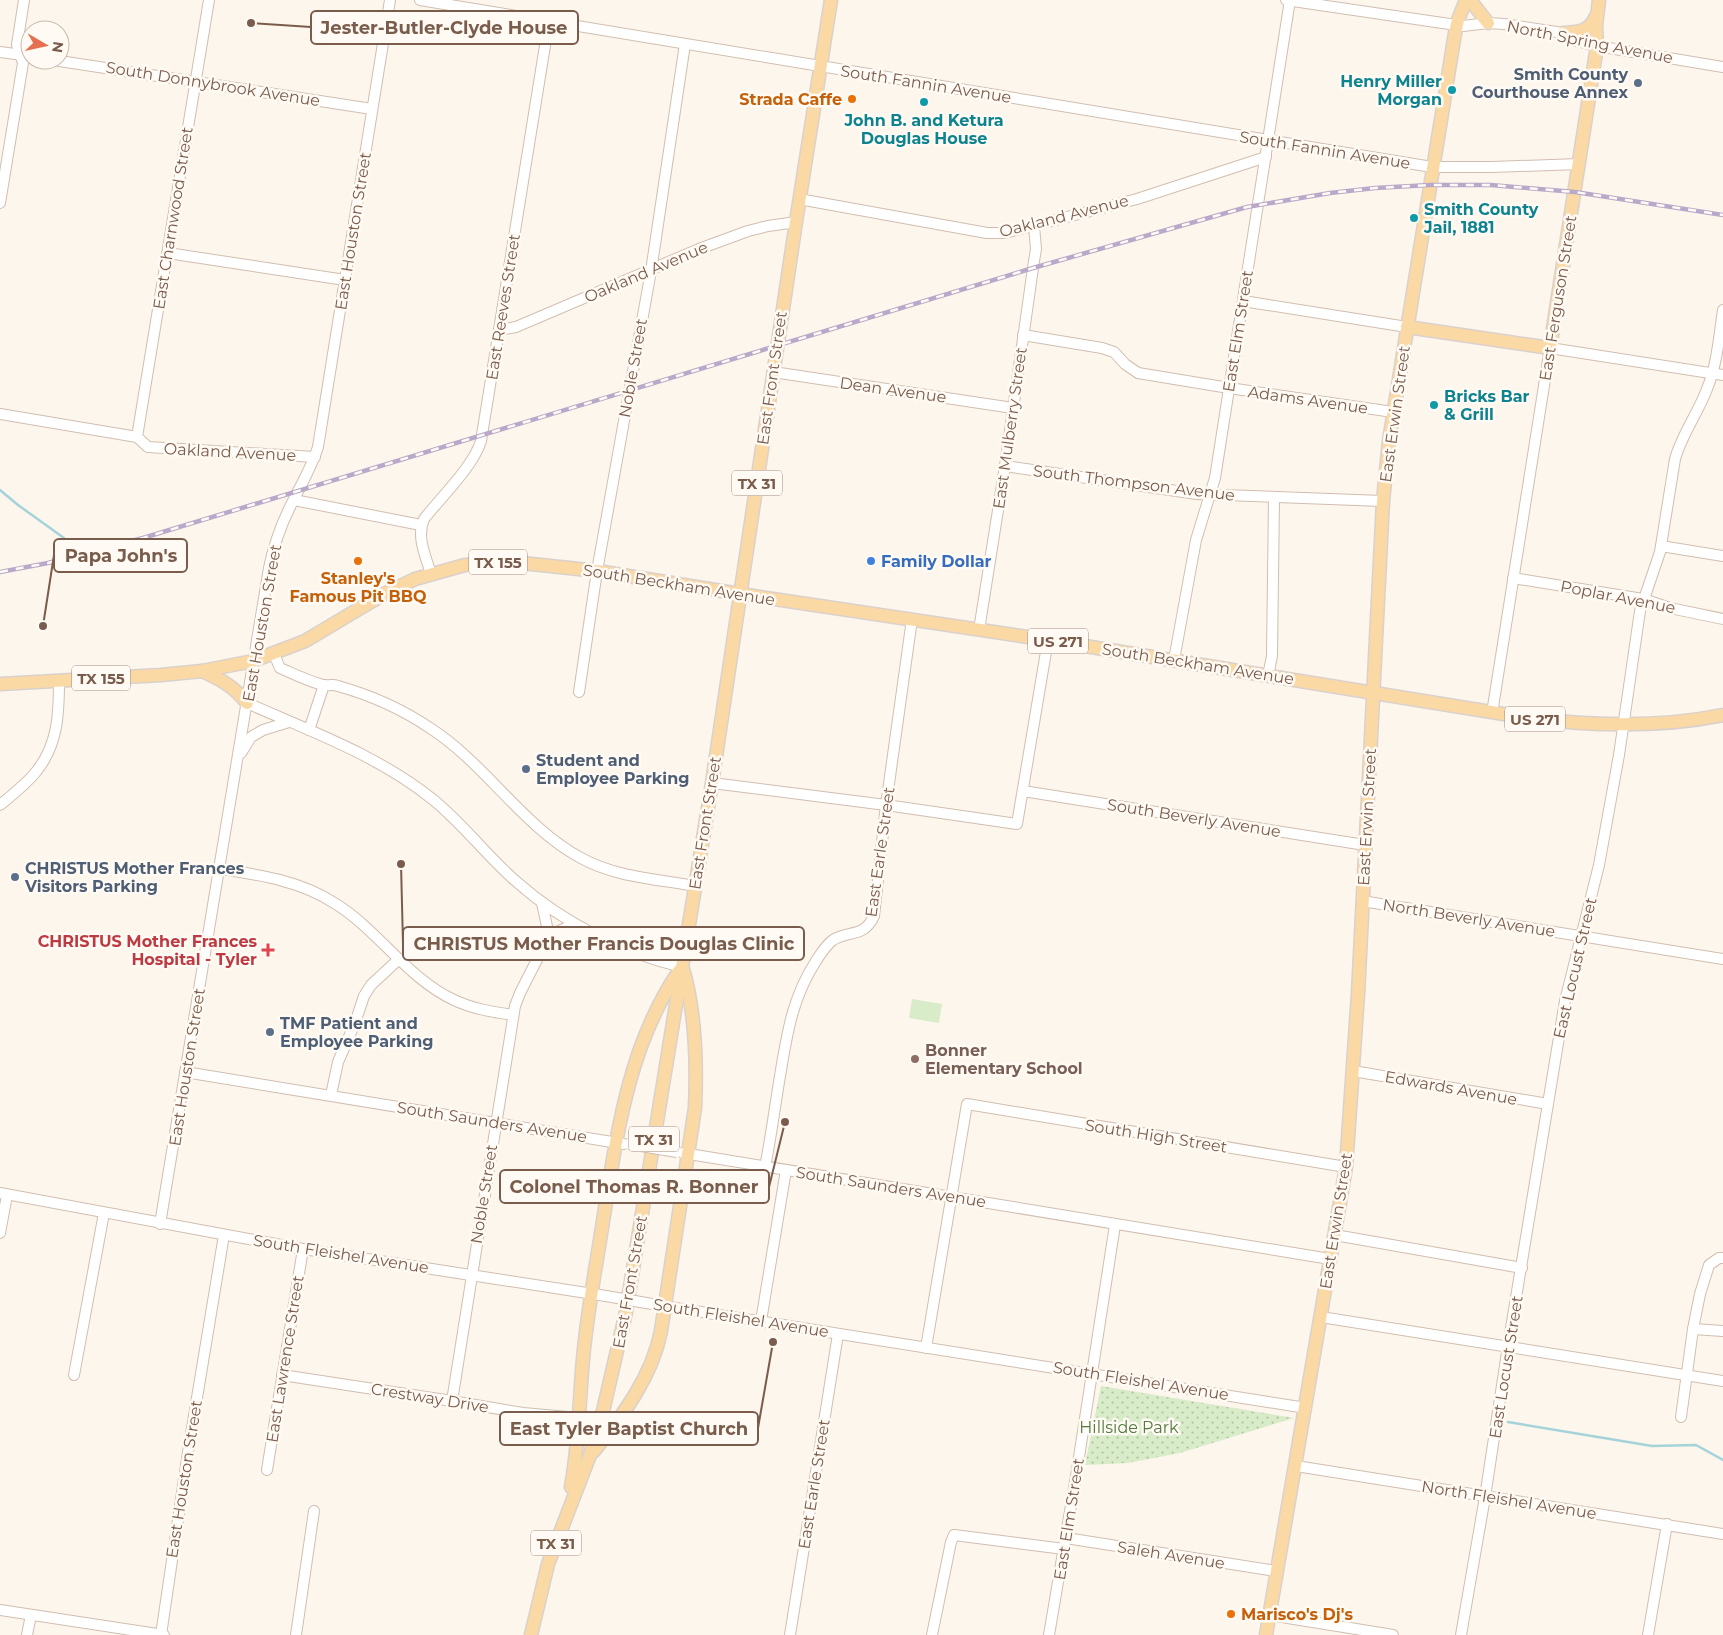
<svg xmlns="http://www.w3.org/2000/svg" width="1723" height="1635" viewBox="0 0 1723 1635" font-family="Montserrat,sans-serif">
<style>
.grass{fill:url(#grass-dots)}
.garden{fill:#d8ecc9}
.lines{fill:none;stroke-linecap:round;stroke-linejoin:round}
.stream{stroke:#a5d3da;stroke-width:2.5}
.minor-casing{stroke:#d1beb0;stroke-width:12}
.major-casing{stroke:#dad1cd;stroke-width:15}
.minor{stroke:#fff;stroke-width:10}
.major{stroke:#fbd9a5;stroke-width:12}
.rail-casing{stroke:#b9a8c9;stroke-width:4.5}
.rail{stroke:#fffaf3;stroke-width:2.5;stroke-dasharray:8;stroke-linecap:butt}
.minor-bridge-casing{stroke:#d1beb0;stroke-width:12;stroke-linecap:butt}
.minor-bridge{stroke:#fff;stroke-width:10}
.service-dot{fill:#5c6f8a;stroke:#fffaf3;stroke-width:2}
.culture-dot{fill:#0f9aa8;stroke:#fffaf3;stroke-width:2}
.food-dot{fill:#e8710a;stroke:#fffaf3;stroke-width:2}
.shop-dot{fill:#3f7fe0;stroke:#fffaf3;stroke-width:2}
.health-dot{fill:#e0444e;stroke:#fffaf3;stroke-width:2}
.education-dot{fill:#8d6e63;stroke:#fffaf3;stroke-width:2}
.labels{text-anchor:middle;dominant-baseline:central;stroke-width:5;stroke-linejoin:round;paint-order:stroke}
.shield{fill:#fffaf3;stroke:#a28b7f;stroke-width:1}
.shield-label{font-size:15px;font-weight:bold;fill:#7a5c4d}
.street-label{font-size:16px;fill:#7a5c4d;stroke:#fffaf3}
.service-label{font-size:16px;font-weight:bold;fill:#4e5e75;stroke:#fffaf3;text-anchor:start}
.culture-label{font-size:16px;font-weight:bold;fill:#0d838f;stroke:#fffaf3;text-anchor:start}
.food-label{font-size:16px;font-weight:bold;fill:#c56008;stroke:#fffaf3;text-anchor:end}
.shop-label{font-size:16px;font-weight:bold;fill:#366cbe;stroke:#fffaf3;text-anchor:start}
.health-label{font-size:16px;font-weight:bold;fill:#be3a42;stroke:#fffaf3;text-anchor:end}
.education-label{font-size:16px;font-weight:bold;fill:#785e54;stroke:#fffaf3;text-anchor:start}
.park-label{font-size:16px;fill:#537a41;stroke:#fffaf3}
.leader{fill:none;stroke:#7a5c4d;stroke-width:2}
.callout-dot{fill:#7a5c4d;stroke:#fffaf3;stroke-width:2}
.callout{fill:#fffaf3;stroke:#7a5c4d;stroke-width:2}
.callout-label{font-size:18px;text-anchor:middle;font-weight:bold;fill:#7a5c4d}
</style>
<defs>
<pattern id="grass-dots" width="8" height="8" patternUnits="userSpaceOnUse" patternTransform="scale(1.25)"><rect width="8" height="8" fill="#d8ecc9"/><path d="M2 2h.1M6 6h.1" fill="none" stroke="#b4c2a5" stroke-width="1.8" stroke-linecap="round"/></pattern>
</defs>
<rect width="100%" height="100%" fill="#fdf6ec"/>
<!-- grass -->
<polygon class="grass" points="1101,1386 1294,1418 1180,1453 1128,1463 1085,1465"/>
<!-- garden -->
<polygon class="garden" points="912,999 942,1004 939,1023 909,1018"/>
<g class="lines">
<!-- stream -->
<g class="stream">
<polyline points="0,490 18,505 64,538"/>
<polyline points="1508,1422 1652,1446 1696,1445 1723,1460"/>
</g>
<!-- minor casing -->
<g class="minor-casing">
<g id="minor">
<polyline points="420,0 1432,167 1492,167 1579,164"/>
<polyline points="1286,0 1463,26 1488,23 1504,24 1563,33 1572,40 1597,46 1723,67"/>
<polyline points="0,52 30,56"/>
<polyline points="53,60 372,109"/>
<polyline points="799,199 987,233 1005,233 1137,199 1266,157"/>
<polyline points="0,203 23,63 17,45 24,0"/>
<polyline points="168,253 345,280"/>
<polyline points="1243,301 1407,327"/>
<polyline points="499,330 516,327 699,249 748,231 768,226 796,222"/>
<polyline points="1023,335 1102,348 1114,352 1125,364 1138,373 1229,388 1393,412"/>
<polyline points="773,372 1013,408"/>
<polyline points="0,414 137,437 148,447 315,457"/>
<polyline points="137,437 209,0"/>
<polyline points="1005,466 1197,494 1383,501"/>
<polyline points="294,500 421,525"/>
<polyline points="1661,546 1723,556"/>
<path d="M431,574C426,557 416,537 424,519C441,497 473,467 481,441L549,21"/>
<polyline points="1513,578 1643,599 1670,608 1723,619"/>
<polyline points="979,630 1005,466 1034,261 1036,249 1034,226"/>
<path d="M274,654L280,668C294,674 308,681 323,685C328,686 333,684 338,686C370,695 402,709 430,728C486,764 522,826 581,858C615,877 657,879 695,886"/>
<polyline points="1174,660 1196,540 1215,478 1290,0"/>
<polyline points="1268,676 1272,656 1274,498"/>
<polyline points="579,692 597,571 651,271 685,44"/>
<path d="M247,703C310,731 377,755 431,798C463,823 487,857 518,883C562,922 625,954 682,967"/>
<polyline points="1492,713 1550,348 1723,375"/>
<polyline points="309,730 324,685"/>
<polyline points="241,753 251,737 263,730 289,722"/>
<polyline points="712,783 886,805 1017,824 1048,640"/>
<polyline points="1023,791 1365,845"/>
<path d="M0,805C12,795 25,785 35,773C58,746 59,714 59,680"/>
<path d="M220,869C261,875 301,881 336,904C379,931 407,978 454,1000C473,1009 493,1012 513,1015"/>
<polyline points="1362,901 1723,959"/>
<polyline points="549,936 574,924"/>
<polyline points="1353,1071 1548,1104"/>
<polyline points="185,1072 624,1144"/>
<polyline points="331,1095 338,1062 355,1023 364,996 371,985 399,959"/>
<polyline points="683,1153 1330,1259"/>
<path d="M765,1167C771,1137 775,1106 780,1076C787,1034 792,998 816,961C821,953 826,945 833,940C849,930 864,938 874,916L886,805L912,619"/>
<polyline points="0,1193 303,1249 606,1296"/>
<path d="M160,1224L269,568C274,544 282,522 293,501C302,483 312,466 318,447L390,0"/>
<polyline points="0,1233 7,1195"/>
<polyline points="1335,1235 1522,1268"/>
<polyline points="657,1305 1306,1408"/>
<polyline points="1321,1317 1723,1381"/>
<polyline points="761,1321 786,1170"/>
<polyline points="1693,1329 1723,1331"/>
<polyline points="926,1348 967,1104 1346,1167"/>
<polyline points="74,1375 104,1213"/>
<polyline points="282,1375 452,1401 523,1413 579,1418"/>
<polyline points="452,1401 515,1006 520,993 549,936 542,903"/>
<polyline points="1681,1417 1693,1329 1700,1294 1709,1265 1719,1258 1723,1258"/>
<polyline points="1296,1466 1723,1534"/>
<polyline points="267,1470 303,1249"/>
<polyline points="1066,1538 1276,1571"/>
<polyline points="0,1610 164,1635"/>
<polyline points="1269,1615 1393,1635"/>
<polyline points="27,1635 31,1615"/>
<polyline points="161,1635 188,1452 224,1235"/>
<polyline points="296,1635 314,1511"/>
<polyline points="790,1635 838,1334"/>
<polyline points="932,1635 951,1542 954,1535 1064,1549"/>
<polyline points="1049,1635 1077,1470 1115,1225"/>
<path d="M1461,1635L1485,1497L1508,1346L1565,1001L1599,865L1619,755L1640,611L1660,552L1675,459C1682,434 1698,413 1707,389C1717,365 1719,337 1723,310"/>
<polyline points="1648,1635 1667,1524"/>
</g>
</g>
<!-- major casing -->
<g class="major-casing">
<g id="major">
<polyline points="1470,0 1488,23"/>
<path d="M1563,33C1578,32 1590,32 1596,16"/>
<polyline points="1407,327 1550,348 1597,46 1596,25 1599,0"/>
<path d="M202,671C222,680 233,686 247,703"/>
<path d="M0,684L161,675L202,671L253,661L305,641L384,594L415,579L465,565L513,562L597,571L740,594L1048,640L1528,718C1592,726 1659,728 1723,715"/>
<path d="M594,1451C623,1415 652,1377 661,1331L695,1108C697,1062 696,1013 683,969"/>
<path d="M571,1487C579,1445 579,1402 583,1359C587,1313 596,1267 603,1221C617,1134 628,1046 679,971"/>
<polyline points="531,1635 548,1564 590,1455 603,1411 626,1312 712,783 796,222 831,0"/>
<polyline points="1266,1635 1346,1167 1358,994 1383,501 1389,441 1455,33 1458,20 1466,0"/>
</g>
</g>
<!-- minor -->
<use href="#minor" class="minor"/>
<!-- major -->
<use href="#major" class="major"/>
<!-- rail casing -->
<g class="rail-casing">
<polyline id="rail" points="0,572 48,563 143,538 1033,268 1247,207 1330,193 1375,188 1430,185 1491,185 1575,192 1723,215"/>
</g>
<!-- rail -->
<use href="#rail" class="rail"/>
<!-- minor-bridge casing -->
<g class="minor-bridge-casing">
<g id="minor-bridge">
<polyline points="629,1144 677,1152"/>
<polyline points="606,1296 652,1304"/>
</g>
</g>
<!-- minor-bridge -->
<use href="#minor-bridge" class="minor-bridge"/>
</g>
<!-- markers -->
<g class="service-dot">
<circle cx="1638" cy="83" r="5"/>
<circle cx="526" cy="769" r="5"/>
<circle cx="15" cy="877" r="5"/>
<circle cx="270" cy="1032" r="5"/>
</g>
<g class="culture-dot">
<circle cx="1452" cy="90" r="5"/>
<circle cx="924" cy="102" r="5"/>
<circle cx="1414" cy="218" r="5"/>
<circle cx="1434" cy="405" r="5"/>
</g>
<g class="food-dot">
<circle cx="852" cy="99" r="5"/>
<circle cx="358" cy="561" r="5"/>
<circle cx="1231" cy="1614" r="5"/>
</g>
<circle class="shop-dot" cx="871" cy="561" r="5"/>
<path class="health-dot" d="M265.5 942.5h5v5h5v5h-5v5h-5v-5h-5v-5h5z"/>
<circle class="education-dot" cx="915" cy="1059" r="5"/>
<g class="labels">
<!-- shield labels -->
<g class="shield">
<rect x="732" y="470.5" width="50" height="25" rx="4"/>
<rect x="469" y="549.5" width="58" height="25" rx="4"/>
<rect x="1028" y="628.5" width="60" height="25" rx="4"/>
<rect x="72" y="665.5" width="58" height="25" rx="4"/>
<rect x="1505" y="706.5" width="60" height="25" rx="4"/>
<rect x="629" y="1126.5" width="50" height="25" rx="4"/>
<rect x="531" y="1530.5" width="50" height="25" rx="4"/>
</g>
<g class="shield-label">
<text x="757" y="483">TX 31</text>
<text x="498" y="562">TX 155</text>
<text x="1058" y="641">US 271</text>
<text x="101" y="678">TX 155</text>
<text x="1535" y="719">US 271</text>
<text x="654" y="1139">TX 31</text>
<text x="556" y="1543">TX 31</text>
</g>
<!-- street labels -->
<g class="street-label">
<text transform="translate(1590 42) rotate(11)">North Spring Avenue</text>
<text transform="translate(213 84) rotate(9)">South Donnybrook Avenue</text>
<text transform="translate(926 84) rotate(9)">South Fannin Avenue</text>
<text transform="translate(1325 150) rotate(9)">South Fannin Avenue</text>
<text transform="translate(1064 216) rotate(-14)">Oakland Avenue</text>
<text transform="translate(173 218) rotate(-81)">East Charnwood Street</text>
<text transform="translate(353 231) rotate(-81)">East Houston Street</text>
<text transform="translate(646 272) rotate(-23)">Oakland Avenue</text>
<text transform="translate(1558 298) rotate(-81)">East Ferguson Street</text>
<text transform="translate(503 307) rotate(-81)">East Reeves Street</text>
<text transform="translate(1238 331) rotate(-81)">East Elm Street</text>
<text transform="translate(633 368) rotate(-80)">Noble Street</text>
<text transform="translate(772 378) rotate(-82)">East Front Street</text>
<text transform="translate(893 390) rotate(8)">Dean Avenue</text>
<text transform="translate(1308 400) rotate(8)">Adams Avenue</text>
<text transform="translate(1395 414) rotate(-82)">East Erwin Street</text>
<text transform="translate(1010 428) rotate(-82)">East Mulberry Street</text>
<text transform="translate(230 452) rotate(3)">Oakland Avenue</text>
<text transform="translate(1134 483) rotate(7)">South Thompson Avenue</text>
<text transform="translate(679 585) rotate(9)">South Beckham Avenue</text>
<text transform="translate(1618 597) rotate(11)">Poplar Avenue</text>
<text transform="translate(262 623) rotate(-80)">East Houston Street</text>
<text transform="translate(1198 664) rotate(9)">South Beckham Avenue</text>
<text transform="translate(1367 817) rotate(-87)">East Erwin Street</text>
<text transform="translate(1194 818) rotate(9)">South Beverly Avenue</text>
<text transform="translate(705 823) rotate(-81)">East Front Street</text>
<text transform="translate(880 852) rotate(-82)">East Earle Street</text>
<text transform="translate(1469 918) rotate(9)">North Beverly Avenue</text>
<text transform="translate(1575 968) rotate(-77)">East Locust Street</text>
<text transform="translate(187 1067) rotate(-81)">East Houston Street</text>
<text transform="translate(1451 1088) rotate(10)">Edwards Avenue</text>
<text transform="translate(492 1122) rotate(9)">South Saunders Avenue</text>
<text transform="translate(1156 1136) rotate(9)">South High Street</text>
<text transform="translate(891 1187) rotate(9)">South Saunders Avenue</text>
<text transform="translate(484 1194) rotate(-81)">Noble Street</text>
<text transform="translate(1336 1221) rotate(-81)">East Erwin Street</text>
<text transform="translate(341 1254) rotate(9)">South Fleishel Avenue</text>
<text transform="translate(630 1282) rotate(-80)">East Front Street</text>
<text transform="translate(741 1318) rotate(9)">South Fleishel Avenue</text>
<text transform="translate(285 1359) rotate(-81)">East Lawrence Street</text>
<text transform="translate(1506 1367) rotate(-81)">East Locust Street</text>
<text transform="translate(1141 1381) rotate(9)">South Fleishel Avenue</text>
<text transform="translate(430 1398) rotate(9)">Crestway Drive</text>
<text transform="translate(184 1479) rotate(-81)">East Houston Street</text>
<text transform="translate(814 1484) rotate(-81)">East Earle Street</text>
<text transform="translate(1509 1500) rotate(9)">North Fleishel Avenue</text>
<text transform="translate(1069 1519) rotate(-81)">East Elm Street</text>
<text transform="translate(1171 1555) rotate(9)">Saleh Avenue</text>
</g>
<!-- service labels -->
<g class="service-label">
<text x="1628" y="74" text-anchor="end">Smith County<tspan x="1628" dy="18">Courthouse Annex</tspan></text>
<text x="536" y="760">Student and<tspan x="536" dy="18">Employee Parking</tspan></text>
<text x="25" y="868">CHRISTUS Mother Frances<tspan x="25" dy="18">Visitors Parking</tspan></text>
<text x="280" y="1023">TMF Patient and<tspan x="280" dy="18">Employee Parking</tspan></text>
</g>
<!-- culture labels -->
<g class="culture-label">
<text x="1442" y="81" text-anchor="end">Henry Miller<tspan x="1442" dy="18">Morgan</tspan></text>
<text x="924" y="120" text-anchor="middle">John B. and Ketura<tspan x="924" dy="18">Douglas House</tspan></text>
<text x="1424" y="209">Smith County<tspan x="1424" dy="18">Jail, 1881</tspan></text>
<text x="1444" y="396">Bricks Bar<tspan x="1444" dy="18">&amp; Grill</tspan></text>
</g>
<!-- food labels -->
<g class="food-label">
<text x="842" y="99">Strada Caffe</text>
<text x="358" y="578" text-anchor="middle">Stanley's<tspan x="358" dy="18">Famous Pit BBQ</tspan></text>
<text x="1241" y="1614" text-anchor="start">Marisco's Dj's</text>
</g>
<!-- shop labels -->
<g class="shop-label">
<text x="881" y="561">Family Dollar</text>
</g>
<!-- health labels -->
<g class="health-label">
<text x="257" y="941">CHRISTUS Mother Frances<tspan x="257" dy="18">Hospital - Tyler</tspan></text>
</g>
<!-- education labels -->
<g class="education-label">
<text x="925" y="1050">Bonner<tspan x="925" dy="18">Elementary School</tspan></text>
</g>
<!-- park labels -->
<g class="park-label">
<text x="1129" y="1427">Hillside Park</text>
</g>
</g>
<!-- callouts -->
<path class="leader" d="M251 23L311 27M43 626L54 555M401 864L403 944M785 1122L769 1187M773 1342L758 1428"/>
<g class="callout-dot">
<circle cx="251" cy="23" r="5"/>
<circle cx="43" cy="626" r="5"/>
<circle cx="401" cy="864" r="5"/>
<circle cx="785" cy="1122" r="5"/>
<circle cx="773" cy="1342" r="5"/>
</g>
<g class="callout">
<rect x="311" y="11" width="267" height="33" rx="5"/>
<rect x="54" y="539" width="133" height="33" rx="5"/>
<rect x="403" y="927" width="401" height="33" rx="5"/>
<rect x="500" y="1170" width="269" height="33" rx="5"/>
<rect x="500" y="1412" width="258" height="33" rx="5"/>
</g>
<g class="callout-label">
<text x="444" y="34">Jester-Butler-Clyde House</text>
<text x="121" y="562">Papa John's</text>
<text x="604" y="950">CHRISTUS Mother Francis Douglas Clinic</text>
<text x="634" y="1193">Colonel Thomas R. Bonner</text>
<text x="629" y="1435">East Tyler Baptist Church</text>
</g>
<!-- north arrow -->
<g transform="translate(45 45) rotate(99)"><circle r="24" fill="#fffaf3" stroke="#cabbb1"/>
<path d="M0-4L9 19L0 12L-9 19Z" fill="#e76f51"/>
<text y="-8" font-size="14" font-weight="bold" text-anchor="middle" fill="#7a5c4d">N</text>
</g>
</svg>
